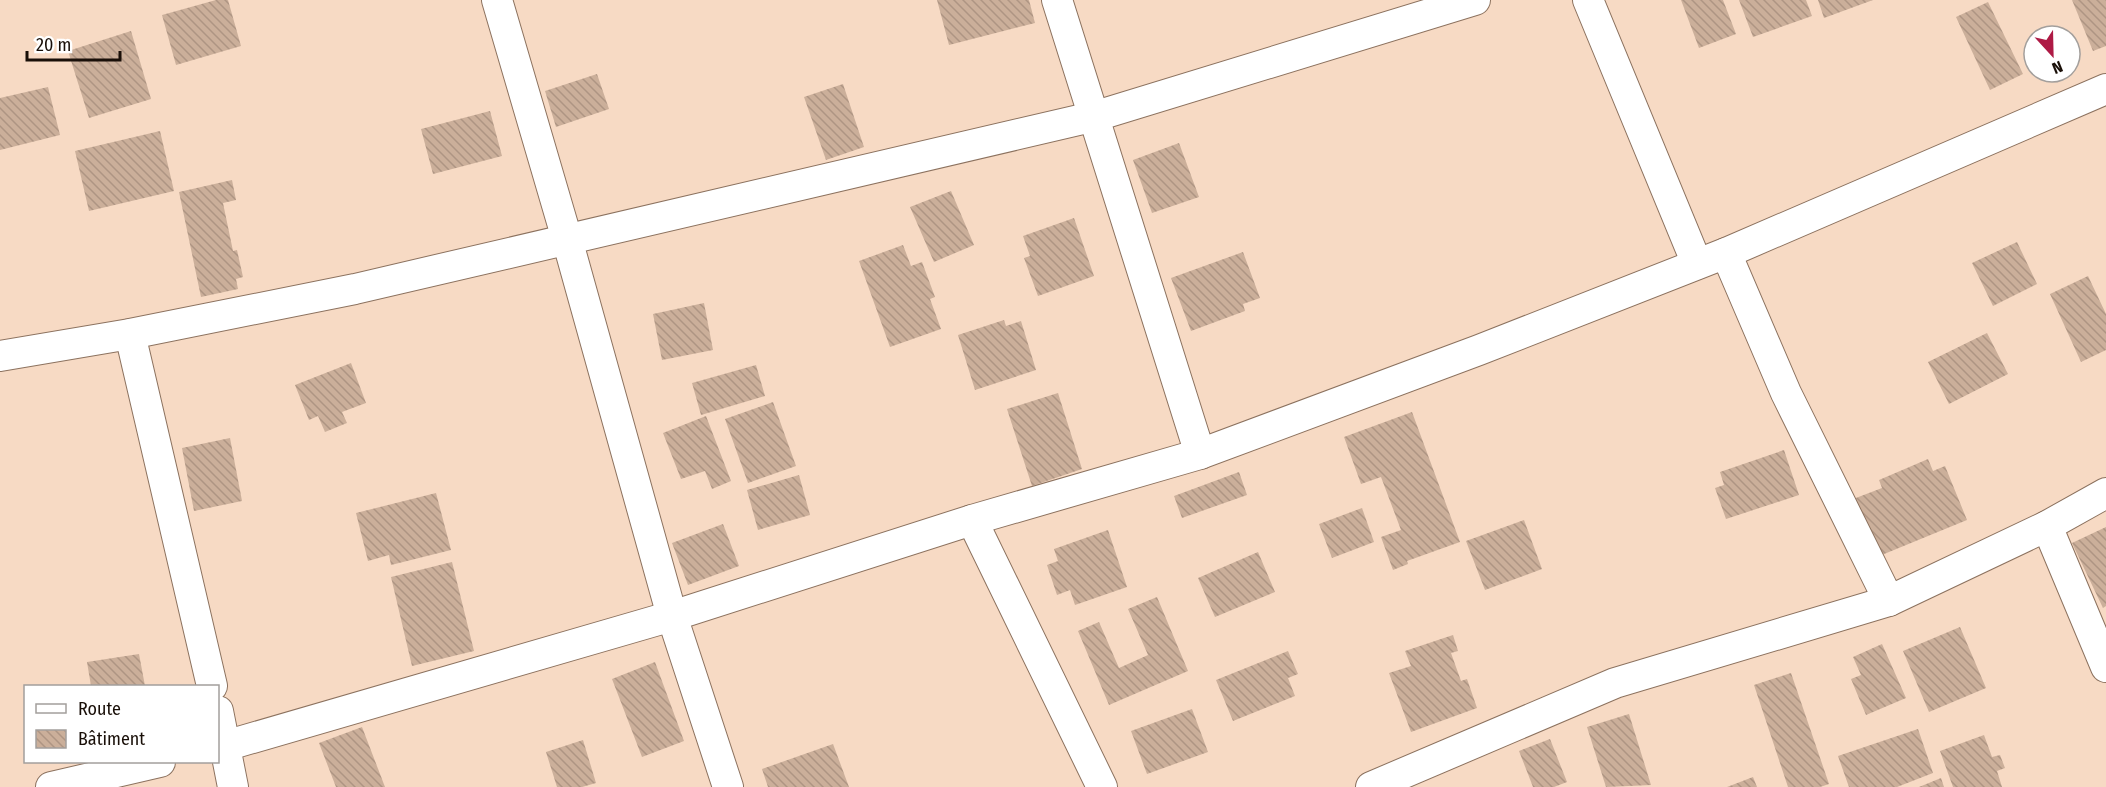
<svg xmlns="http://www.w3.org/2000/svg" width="2106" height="787" viewBox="0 0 2106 787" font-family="'Fira Sans Condensed',sans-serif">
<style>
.building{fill:url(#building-back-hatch)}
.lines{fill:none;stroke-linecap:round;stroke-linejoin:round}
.minor-casing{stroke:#8c725f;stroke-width:32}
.minor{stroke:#fff;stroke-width:30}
</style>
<defs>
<pattern id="building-back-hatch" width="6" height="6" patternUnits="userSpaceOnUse" patternTransform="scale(1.5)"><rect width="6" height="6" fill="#cbaf9a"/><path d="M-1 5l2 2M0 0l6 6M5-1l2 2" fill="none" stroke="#ae9583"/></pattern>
</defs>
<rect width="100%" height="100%" fill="#f7dac4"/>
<!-- building -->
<g class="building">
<polygon points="216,0 228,0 241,46 176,65 162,15"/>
<polygon points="937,0 1029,0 1035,23 949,45"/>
<polygon points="1681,0 1723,0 1736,34 1699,48"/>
<polygon points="1739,0 1806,0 1812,16 1753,37"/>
<polygon points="1818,0 1873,0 1824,18"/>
<polygon points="2072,0 2106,0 2106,46 2093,51"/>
<polygon points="1988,2 2023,74 1990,90 1956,17"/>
<polygon points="131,31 151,99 89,118 68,51"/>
<polygon points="597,74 609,109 556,127 545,91"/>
<polygon points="843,84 864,147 826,160 804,97"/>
<polygon points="48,87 60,135 0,150 0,98"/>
<polygon points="490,111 502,156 433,174 421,129"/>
<polygon points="160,131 174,191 89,211 75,151"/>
<polygon points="1179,143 1199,197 1152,213 1133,160"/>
<polygon points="232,180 236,200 223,203 233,251 237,250 243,277 236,279 238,289 201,297 179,192"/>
<polygon points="951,191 974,245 934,262 910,207"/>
<polygon points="1074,218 1094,276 1038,296 1024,258 1030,256 1023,236"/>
<polygon points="2017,242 2037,284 1993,306 1972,263"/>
<polygon points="903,245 911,266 922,262 935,297 930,299 941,329 890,347 859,261"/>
<polygon points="1243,252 1260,298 1243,304 1245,311 1191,331 1171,278"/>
<polygon points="2088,276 2106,314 2106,350 2081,362 2050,294"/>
<polygon points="704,303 713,350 662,360 653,314"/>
<polygon points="1004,320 1006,326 1021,321 1036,370 975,390 958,335"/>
<polygon points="1987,333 2008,374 1949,404 1928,362"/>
<polygon points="351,363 366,403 342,412 347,423 325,432 318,416 309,420 295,385"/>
<polygon points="756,365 765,396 701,415 692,383"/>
<polygon points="1058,393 1082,469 1032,486 1007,409"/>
<polygon points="773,402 796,466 748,483 725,419"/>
<polygon points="1412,412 1460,542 1407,561 1408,564 1393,570 1381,537 1401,530 1381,477 1361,484 1344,437"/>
<polygon points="706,416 731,481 712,489 705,471 681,479 663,433"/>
<polygon points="230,438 242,501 194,511 182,448"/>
<polygon points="1784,450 1799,495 1726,519 1715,488 1724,485 1720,472"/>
<polygon points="1928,459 1933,471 1945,466 1967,520 1872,559 1848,501 1882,488 1879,480"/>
<polygon points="1239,472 1247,495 1182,518 1174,496"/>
<polygon points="799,475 810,515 758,530 747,490"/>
<polygon points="436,493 451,550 391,565 389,555 368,561 356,513"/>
<polygon points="1362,508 1374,542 1332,558 1319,524"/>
<polygon points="1524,520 1542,569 1485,590 1466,541"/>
<polygon points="723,524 739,566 688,585 672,543"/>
<polygon points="2106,527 2106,606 2103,608 2072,543"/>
<polygon points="1108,530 1127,587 1075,605 1070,590 1057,595 1047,565 1058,561 1054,549"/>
<polygon points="1258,552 1275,592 1215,617 1198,578"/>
<polygon points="452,562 474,651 412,666 391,577"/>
<polygon points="1157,597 1188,671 1109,705 1078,631 1099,622 1119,668 1148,655 1128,609"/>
<polygon points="1960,627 1986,688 1929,712 1903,651"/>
<polygon points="1453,635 1458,651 1451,653 1461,681 1467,679 1477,708 1411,732 1389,673 1411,666 1405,651"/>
<polygon points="1882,644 1906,698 1866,715 1851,679 1861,675 1853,657"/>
<polygon points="1288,651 1298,674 1288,678 1295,696 1233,721 1216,680"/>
<polygon points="139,654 145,686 91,686 87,662"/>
<polygon points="655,662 684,741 642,757 612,679"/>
<polygon points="1791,673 1829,784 1820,787 1788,787 1754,685"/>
<polygon points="1192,709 1208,752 1147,774 1131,731"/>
<polygon points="1629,714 1651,785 1606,787 1587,727"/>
<polygon points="362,727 385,787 336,787 319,743"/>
<polygon points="1918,729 1933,773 1897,787 1849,787 1838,756"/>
<polygon points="1984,735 1992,757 2000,755 2005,768 1997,771 2002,787 1953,787 1940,751"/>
<polygon points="1550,739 1567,782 1554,787 1533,787 1519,751"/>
<polygon points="583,740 596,783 582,787 557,787 546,752"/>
<polygon points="833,744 849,787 768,787 762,769"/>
<polygon points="1753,777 1757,787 1727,787"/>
<polygon points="1941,778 1944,787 1919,787"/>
</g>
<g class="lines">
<!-- minor casing -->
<g class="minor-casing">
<g id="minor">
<polyline points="497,0 567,239 672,616 728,787"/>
<polyline points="1057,0 1200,454"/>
<polyline points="1588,0 1697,264"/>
<polyline points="1726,253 1786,393 1889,601"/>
<polyline points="130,334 212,686"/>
<polyline points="0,356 130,334 355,289 1096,116 1475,0"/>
<polyline points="972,520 1102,787"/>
<polyline points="2047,526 2106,667"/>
<polyline points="218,711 233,787"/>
<polyline points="218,748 672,616 972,520 1200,454 1479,350 1726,253 2106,89"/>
<polyline points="51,787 160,762"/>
<polyline points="1371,787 1615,683 1889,601 2047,526 2106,493"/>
</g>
</g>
<!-- minor -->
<use href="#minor" class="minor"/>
</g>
<!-- legend -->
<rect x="24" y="685" width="195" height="78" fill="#ffffff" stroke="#a39f9c" stroke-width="1.5"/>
<rect x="36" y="704" width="30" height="9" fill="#ffffff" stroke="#a39f9c" stroke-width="1.5"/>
<text x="78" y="715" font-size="18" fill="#190f08">Route</text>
<rect x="36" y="730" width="30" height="18" fill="url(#building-back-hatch)" stroke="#a39f9c" stroke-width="1.5"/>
<text x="78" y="745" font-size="18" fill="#190f08">Bâtiment</text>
<!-- north arrow -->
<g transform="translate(2052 54) rotate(158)"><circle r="28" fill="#ffffff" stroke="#a39f9c" stroke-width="1.5"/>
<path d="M0-4.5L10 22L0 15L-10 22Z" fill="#ae1a45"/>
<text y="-9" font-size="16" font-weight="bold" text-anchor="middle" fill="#190f08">N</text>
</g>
<!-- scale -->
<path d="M27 51v9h93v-9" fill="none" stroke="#190f08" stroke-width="3"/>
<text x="36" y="51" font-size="18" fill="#190f08" stroke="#ffffff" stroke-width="4.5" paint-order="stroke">20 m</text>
</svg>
